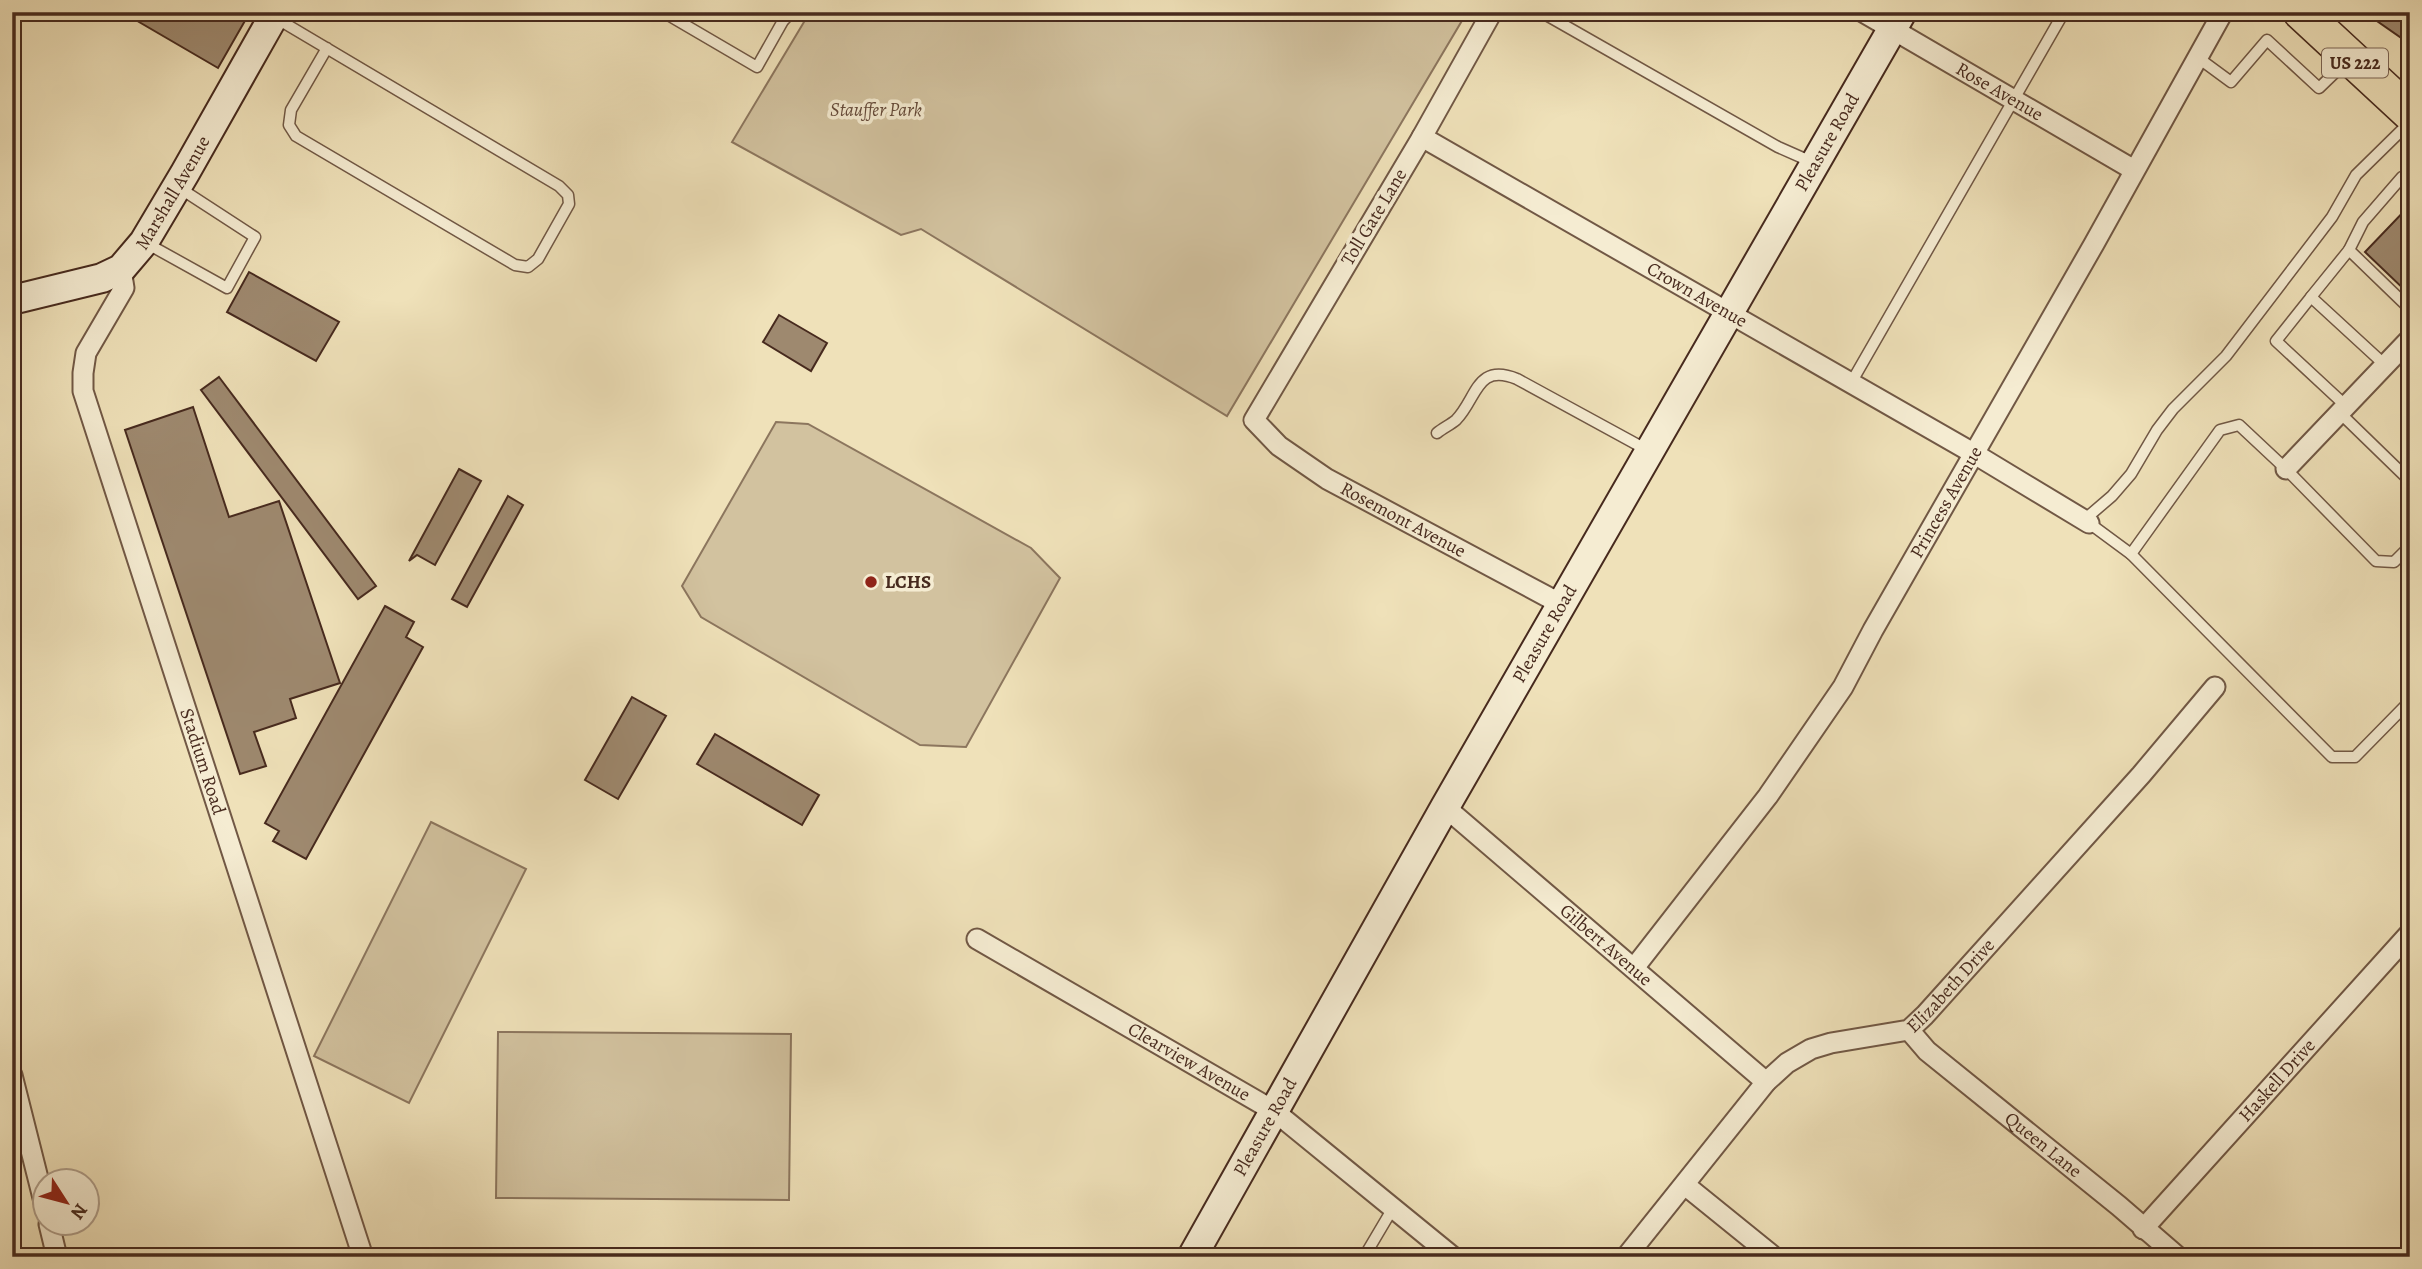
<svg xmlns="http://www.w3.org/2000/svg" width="2422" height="1269" viewBox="0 0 2422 1269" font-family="Alegreya,serif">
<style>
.green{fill:#d2c29f;stroke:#8c765e;stroke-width:2}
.building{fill:#9e896f;stroke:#472a1e;stroke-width:2}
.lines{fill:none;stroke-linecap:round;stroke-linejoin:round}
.lane-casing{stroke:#715845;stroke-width:13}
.street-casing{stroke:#715845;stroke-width:23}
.secondary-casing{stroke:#472a1e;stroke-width:32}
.highway-casing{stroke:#472a1e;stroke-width:38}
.lane{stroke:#f5ecd2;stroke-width:10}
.street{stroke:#f5ecd2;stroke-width:19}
.secondary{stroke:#f5ecd2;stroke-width:28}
.highway{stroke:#efe1b9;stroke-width:35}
.poi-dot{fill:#8f2418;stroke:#f5ecd2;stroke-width:2.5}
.labels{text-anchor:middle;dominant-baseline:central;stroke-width:7;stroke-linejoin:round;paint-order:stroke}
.shield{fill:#f5ecd2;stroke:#7b6454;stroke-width:2}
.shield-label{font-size:18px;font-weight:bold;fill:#472a1e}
.street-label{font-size:19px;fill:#472a1e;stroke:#f5ecd2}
.park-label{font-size:19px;font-style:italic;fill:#634838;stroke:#f5ecd2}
.poi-label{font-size:19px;font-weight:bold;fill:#472a1e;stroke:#f5ecd2;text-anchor:start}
</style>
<rect width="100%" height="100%" fill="#efe1b9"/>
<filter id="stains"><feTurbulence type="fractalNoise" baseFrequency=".00286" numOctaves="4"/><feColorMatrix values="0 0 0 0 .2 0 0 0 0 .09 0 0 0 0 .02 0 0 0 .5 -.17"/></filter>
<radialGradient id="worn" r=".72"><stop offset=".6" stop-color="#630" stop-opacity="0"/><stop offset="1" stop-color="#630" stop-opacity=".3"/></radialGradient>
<!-- green -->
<g class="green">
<polygon points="810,12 1492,12 1488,20 1466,14 1227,416 921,229 901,235 732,142"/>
<polygon points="776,422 808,424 1031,548 1060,578 966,747 920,745 701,617 682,586"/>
<polygon points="431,822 526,869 409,1103 314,1056"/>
<polygon points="498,1032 791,1034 789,1200 496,1198"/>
</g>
<!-- building -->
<g class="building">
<polygon points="122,12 250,12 218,68"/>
<polygon points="2364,12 2410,12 2410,44"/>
<polygon points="2410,205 2410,295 2365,252"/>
<polygon points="249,272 339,322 316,361 227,312"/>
<polygon points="779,315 827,343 811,371 763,342"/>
<polygon points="219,377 376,586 358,599 201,390"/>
<polygon points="193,407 229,517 279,501 340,683 290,699 296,718 254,732 266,766 240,774 125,430"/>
<polygon points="459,469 481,481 435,565 417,555 409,561"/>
<polygon points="508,496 523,505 467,607 452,599"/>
<polygon points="385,606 414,622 406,637 423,647 306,859 273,841 279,831 265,823"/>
<polygon points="632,697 666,716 618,799 585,780"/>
<polygon points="715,734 819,795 802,825 697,764"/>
</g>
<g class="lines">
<!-- lane casing -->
<g class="lane-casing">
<g id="lane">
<polyline points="663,12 757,67 788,12"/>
<polyline points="773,12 785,19"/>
<polyline points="1541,12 1778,147 1812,162"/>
<polyline points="274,17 559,186 568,195 569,204 538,259 528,267 515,265 296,136 289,125 291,110 327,48"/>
<polyline points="2197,57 2231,82 2267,40 2319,88 2347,61"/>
<polyline points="146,243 227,288 255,237 178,187"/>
<polyline points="2349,250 2363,222 2402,177 2410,184"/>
<polyline points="2311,297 2276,341 2346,406"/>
<polyline points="2385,365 2311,297 2349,250 2410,309"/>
<polyline points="1851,383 2064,12"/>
<polyline points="2340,413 2410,481"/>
<path d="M1437,433C1443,428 1450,425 1456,420C1477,399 1476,362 1517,379L1649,451"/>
<polyline points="2084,520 2112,496 2131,474 2157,430 2173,409 2226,356 2332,217 2356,175 2410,122"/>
<polyline points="2089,523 2131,554 2220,430 2239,425 2286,469 2376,561 2394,562 2410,546"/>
<polyline points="2131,554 2332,757 2355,757 2410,701"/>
<polyline points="1364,1257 1393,1208"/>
</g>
</g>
<!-- street casing -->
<g class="street-casing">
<g id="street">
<path id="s1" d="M1492,12L1422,137L1254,420L1279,446L1327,479L1561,604"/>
<path id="s2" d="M1863,12L2134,170"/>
<path id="s3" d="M1422,137L1973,453L2089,523"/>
<path id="s4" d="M121,269L124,288L86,353L83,373V391L363,1257"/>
<polyline points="2286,469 2410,339"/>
<path id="s5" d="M1445,807L1766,1082"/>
<path id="s6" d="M977,939L1274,1111L1453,1257"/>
<path id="s7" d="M1634,968L1768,796L1843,687L1873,630L2094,244L2223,12"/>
<path id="s8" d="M1909,1030L1927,1051L2119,1206L2178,1257"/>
<polyline points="12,1075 46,1210"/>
<polyline points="1685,1185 1774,1257"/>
<polyline points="49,1224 57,1257"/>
<path id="s9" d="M2143,1229L2410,933"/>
<path id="s10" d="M1626,1257L1766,1082L1787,1063L1811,1049L1831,1043L1909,1030L1925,1015L2141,775L2215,687"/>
</g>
</g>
<!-- secondary casing -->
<g class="secondary-casing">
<g id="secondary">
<path id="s11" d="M12,300L102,278L121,269L144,242L185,173L276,12"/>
<path id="s12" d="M1192,1257L1445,807L1902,12"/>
</g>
</g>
<!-- highway casing -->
<g class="highway-casing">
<polyline id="highway" points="2301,12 2410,113"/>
</g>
<!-- lane -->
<use href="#lane" class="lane"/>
<!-- street -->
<use href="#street" class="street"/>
<!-- secondary -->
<use href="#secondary" class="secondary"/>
<!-- highway -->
<use href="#highway" class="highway"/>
</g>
<!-- markers -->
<circle class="poi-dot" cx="871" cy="582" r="7"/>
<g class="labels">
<!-- shield labels -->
<rect class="shield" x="2322" y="48.5" width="66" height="29" rx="5"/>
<g class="shield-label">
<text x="2355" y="63">US 222</text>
</g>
<!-- street labels -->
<g class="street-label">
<text stroke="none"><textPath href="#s2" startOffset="158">Rose Avenue</textPath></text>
<text stroke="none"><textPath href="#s12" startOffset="1283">Pleasure Road</textPath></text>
<text stroke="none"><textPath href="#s11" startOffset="206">Marshall Avenue</textPath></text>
<text transform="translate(1374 217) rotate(-59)">Toll Gate Lane</text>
<text stroke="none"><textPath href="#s3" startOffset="317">Crown Avenue</textPath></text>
<text stroke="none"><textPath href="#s7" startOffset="562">Princess Avenue</textPath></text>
<text stroke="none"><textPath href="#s1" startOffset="653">Rosemont Avenue</textPath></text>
<text stroke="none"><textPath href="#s12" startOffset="716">Pleasure Road</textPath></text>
<text stroke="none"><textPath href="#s4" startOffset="522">Stadium Road</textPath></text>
<text stroke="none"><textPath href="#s5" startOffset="212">Gilbert Avenue</textPath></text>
<text stroke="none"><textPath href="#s10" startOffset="441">Elizabeth Drive</textPath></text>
<text stroke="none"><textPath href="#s6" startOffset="245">Clearview Avenue</textPath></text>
<text stroke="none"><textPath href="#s9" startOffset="200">Haskell Drive</textPath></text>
<text stroke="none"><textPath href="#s12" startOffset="149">Pleasure Road</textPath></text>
<text stroke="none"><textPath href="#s8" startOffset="177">Queen Lane</textPath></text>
</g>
<!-- park labels -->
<g class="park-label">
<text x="876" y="110">Stauffer Park</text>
</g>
<!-- poi labels -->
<g class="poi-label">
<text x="885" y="582">LCHS</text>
</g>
</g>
<!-- margin -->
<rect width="2422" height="1269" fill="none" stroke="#efe1b9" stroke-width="42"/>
<rect x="14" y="14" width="2394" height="1241" fill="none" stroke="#472a1e" stroke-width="3.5"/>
<rect x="21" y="21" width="2380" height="1227" fill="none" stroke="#472a1e" stroke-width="2"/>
<!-- north arrow -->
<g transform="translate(66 1202) rotate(126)"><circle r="33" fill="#f5ecd2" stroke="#af9e8a" stroke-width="2"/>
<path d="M0-5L12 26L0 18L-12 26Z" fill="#8f2418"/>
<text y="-10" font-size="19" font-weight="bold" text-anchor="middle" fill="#472a1e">N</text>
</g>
<rect width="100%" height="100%" filter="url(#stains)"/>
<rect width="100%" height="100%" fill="url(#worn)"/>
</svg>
